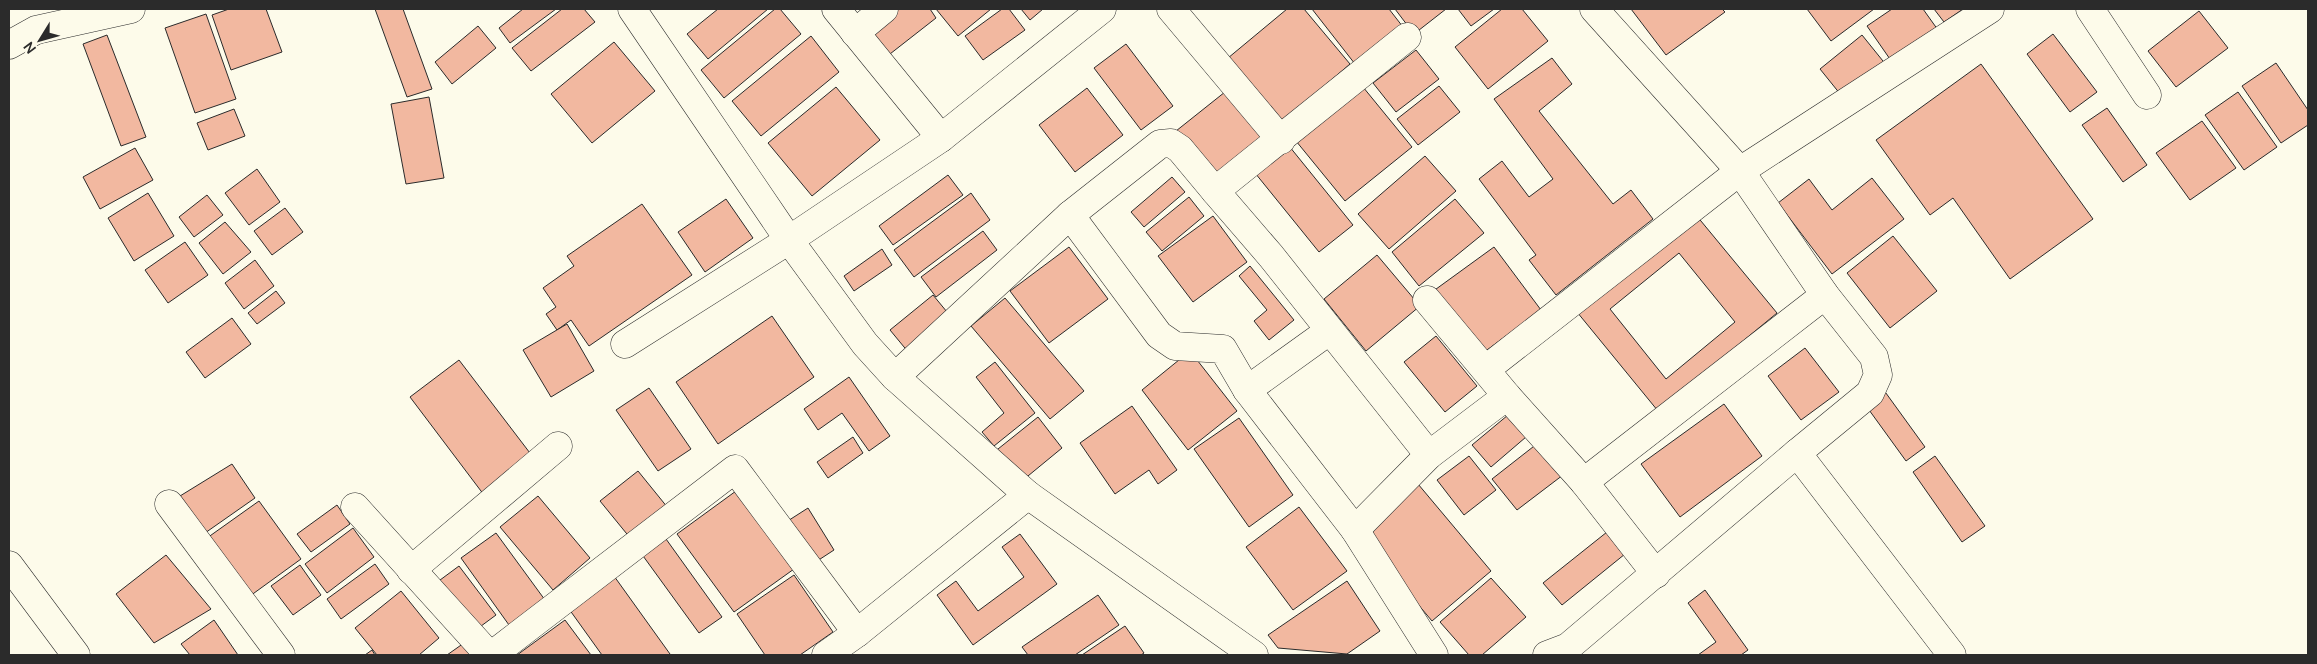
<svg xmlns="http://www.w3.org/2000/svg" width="2317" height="664" viewBox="0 0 2317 664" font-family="Manrope,sans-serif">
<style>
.building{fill:#f2b8a0;stroke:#2b2b2b;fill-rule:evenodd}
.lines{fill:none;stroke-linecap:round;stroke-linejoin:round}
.minor-casing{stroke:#2b2b2b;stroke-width:29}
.minor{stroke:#fdfbea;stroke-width:28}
</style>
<rect width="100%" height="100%" fill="#fdfbea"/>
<!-- building -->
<g class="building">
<polygon points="229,9 266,9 282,52 231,70 212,15"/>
<polygon points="375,9 403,9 432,89 407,97"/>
<polygon points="523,9 556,9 510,43 499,28"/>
<polygon points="562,9 584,9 595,22 531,71 512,48"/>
<polygon points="718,9 768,9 708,59 687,34"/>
<polygon points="775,9 780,9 801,34 724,98 701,70"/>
<polygon points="892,9 930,9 936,18 881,61 860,34"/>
<polygon points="936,9 991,9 958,36"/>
<polygon points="1002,9 1009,9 1025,30 983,60 965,36"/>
<polygon points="1021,9 1043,9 1030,20"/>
<polygon points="1287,9 1304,9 1350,64 1276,127 1222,63"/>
<polygon points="1312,9 1389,9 1403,27 1355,64"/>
<polygon points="1395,9 1446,9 1414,34"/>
<polygon points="1458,9 1494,9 1471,26"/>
<polygon points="1502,9 1522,9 1548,41 1488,89 1455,47"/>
<polygon points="1631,9 1722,9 1725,12 1666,55"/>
<polygon points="1807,9 1874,9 1831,41"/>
<polygon points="1892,9 1923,9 1938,30 1892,62 1867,26"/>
<polygon points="1934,9 1963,9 1944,22"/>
<polygon points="2199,11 2228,48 2176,87 2148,51"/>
<polygon points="206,14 236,99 195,113 165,28"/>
<polygon points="478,26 496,48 452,84 435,62"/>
<polygon points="2053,34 2097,92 2070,112 2027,54"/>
<polygon points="107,35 146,137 121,146 83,44"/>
<polygon points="1862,35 1887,66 1845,100 1820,69"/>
<polygon points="811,36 839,72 761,136 732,101"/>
<polygon points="614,42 655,91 592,143 551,94"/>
<polygon points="1126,44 1173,106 1141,130 1094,68"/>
<polygon points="1416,50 1439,79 1396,112 1373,83"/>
<polygon points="1552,58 1572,84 1539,111 1613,204 1631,190 1653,219 1556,295 1529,260 1536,255 1479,179 1502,161 1529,197 1553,179 1494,99"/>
<polygon points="2276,63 2308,110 2308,125 2281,143 2242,86"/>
<polygon points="1981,64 2093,219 2010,279 1953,198 1930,215 1876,140"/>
<polygon points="1439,86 1460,112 1418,145 1397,119"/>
<polygon points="836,87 880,140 812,196 768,143"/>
<polygon points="1363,87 1412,147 1345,201 1296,141"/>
<polygon points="1087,88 1123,135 1075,172 1039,125"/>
<polygon points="1230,88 1268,136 1214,179 1176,131"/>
<polygon points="2238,92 2277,147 2244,170 2205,115"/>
<polygon points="429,97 444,178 406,184 391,104"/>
<polygon points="2107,108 2147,165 2123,182 2082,125"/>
<polygon points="234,109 245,136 208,150 197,123"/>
<polygon points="2202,121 2236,168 2190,200 2156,153"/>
<polygon points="1285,141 1353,225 1319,252 1251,168"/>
<polygon points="135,148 153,180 100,209 83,177"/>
<polygon points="1425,156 1456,191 1389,249 1358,214"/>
<polygon points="257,169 280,202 249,225 225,193"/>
<polygon points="948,175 963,195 893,245 879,226"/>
<polygon points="1172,177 1185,192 1144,227 1131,212"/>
<polygon points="1872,178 1904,219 1832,274 1778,203 1809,179 1832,210"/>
<polygon points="148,193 174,236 134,261 108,218"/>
<polygon points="971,193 990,220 914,277 894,250"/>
<polygon points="207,195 223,215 194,237 179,217"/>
<polygon points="1189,197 1204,216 1162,251 1146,232"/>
<polygon points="726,199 753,238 705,272 678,232"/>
<polygon points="1455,199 1484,233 1419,286 1392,252"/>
<polygon points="642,204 692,275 589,346 571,320 557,330 546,314 556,307 543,288 574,266 567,256"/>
<polygon points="285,208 303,232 272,255 254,231"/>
<path d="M1696,215L1777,313L1658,411L1577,312ZM1679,253L1735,322L1666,379L1610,309Z"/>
<polygon points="1213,216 1247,262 1193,302 1158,256"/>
<polygon points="225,222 251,252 223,274 199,243"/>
<polygon points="983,231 997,250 936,297 921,277"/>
<polygon points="1893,236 1937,291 1890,328 1847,273"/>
<polygon points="185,242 208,275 168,303 145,270"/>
<polygon points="1069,247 1108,299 1049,343 1010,291"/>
<polygon points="1494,247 1541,310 1479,356 1432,292"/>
<polygon points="882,249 892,265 854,291 844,276"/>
<polygon points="1377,255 1420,306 1366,351 1324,299"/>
<polygon points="255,260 274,286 244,309 225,283"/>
<polygon points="1250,266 1294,320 1269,340 1254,321 1267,310 1239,276"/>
<polygon points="276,291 285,303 257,324 248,313"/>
<polygon points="933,295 952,318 909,353 890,330"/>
<polygon points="1005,298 1084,391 1050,419 971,326"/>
<polygon points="772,316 814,377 718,444 676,382"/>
<polygon points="232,318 251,344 205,378 186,352"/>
<polygon points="567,324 594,371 551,397 523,350"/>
<polygon points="1436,336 1477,386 1445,412 1404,362"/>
<polygon points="1805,348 1839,392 1801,420 1768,376"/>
<polygon points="1190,351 1237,411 1188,450 1142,390"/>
<polygon points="459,360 533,457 484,495 410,397"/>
<polygon points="995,362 1035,413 994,446 982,432 1004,413 976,377"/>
<polygon points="849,377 890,436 869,451 842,413 818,430 804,409"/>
<polygon points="649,388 691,449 658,471 616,410"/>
<polygon points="1883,389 1925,447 1906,461 1864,403"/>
<polygon points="1724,404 1762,456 1680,517 1641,464"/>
<polygon points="1132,406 1177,470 1158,484 1149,470 1115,494 1080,443"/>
<polygon points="1508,415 1526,437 1491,467 1472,445"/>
<polygon points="1038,417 1062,448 1017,485 993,453"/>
<polygon points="1239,418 1293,495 1249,527 1194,449"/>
<polygon points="853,437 863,453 828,478 817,462"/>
<polygon points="1538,443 1563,475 1517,510 1492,479"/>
<polygon points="1469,456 1496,490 1464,515 1437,480"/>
<polygon points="1935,456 1985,526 1962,542 1913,472"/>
<polygon points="232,464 255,498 205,533 180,496"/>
<polygon points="638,471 668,508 631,539 600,501"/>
<polygon points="1418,484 1491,571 1432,621 1359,534"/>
<polygon points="736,491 794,569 734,612 677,534"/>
<polygon points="538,496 590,558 553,590 500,527"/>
<polygon points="259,501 301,559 250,596 207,538"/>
<polygon points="337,505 350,524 311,552 297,534"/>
<polygon points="1299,507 1347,571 1293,610 1246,547"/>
<polygon points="808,508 834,550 811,565 783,524"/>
<polygon points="353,528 374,557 327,593 305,564"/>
<polygon points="661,532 722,617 699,633 638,549"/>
<polygon points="1607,532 1625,554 1562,605 1543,583"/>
<polygon points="496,533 545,600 509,625 461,558"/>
<polygon points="1020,534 1057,584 973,645 937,595 956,581 978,611 1024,577 1002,547"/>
<polygon points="166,555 211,609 154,643 116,594"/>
<polygon points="375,564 389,584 341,619 327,599"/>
<polygon points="300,565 321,595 293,615 271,586"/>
<polygon points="459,566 496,615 473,632 436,583"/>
<polygon points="794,575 833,632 800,655 765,655 737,614"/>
<polygon points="614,576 670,654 668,655 602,655 569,609"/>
<polygon points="1491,578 1526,617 1482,655 1469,655 1440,622"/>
<polygon points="1347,581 1380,631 1347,654 1278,648 1268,635"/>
<polygon points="1705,590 1748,650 1741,655 1698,655 1716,642 1688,603"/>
<polygon points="401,591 439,638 419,655 377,655 355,628"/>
<polygon points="1098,595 1119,625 1075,655 1028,655 1022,647"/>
<polygon points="214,620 238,655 190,655 181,644"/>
<polygon points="565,620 591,655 517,655"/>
<polygon points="1125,626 1144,653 1141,655 1082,655"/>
<polygon points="464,643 474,655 447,655"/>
<polygon points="372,650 375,655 365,655"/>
</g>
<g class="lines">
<!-- minor casing -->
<g class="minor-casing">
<g id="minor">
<polyline points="632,9 789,240 865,344 895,377 1028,495 1254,655"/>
<polyline points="836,9 941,138"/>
<polyline points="1171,9 1281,140"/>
<polyline points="1594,9 1740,171 1825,295 1874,357 1878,375 1870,393 1797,453 1952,655"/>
<polyline points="2090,9 2147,95"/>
<polyline points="855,33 884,9"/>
<polyline points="1407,37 1215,191 1271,256 1429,455"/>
<polyline points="9,45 36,30 131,9"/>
<polyline points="1070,215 1160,144 1171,143 1180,149 1215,191"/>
<polyline points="1427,300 1507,396 1584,482 1656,574"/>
<polyline points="625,344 789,240 941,138 1102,9"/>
<polyline points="1486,369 1740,171 1990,9"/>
<polyline points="895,377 1070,215 1159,335 1175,346 1223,349 1247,390 1355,530 1434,655"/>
<polyline points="1247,390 1329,331"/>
<polyline points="1584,482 1825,295"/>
<polyline points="169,504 281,655"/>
<polyline points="355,507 489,655"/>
<polyline points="1355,530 1429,455 1507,396"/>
<polyline points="9,565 76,655"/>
<polyline points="411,570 558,446"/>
<polyline points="492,655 735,469 857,633"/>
<polyline points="826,655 857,633 1028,495"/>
<polyline points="1547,655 1568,647 1797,453"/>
</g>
</g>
<!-- minor -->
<use href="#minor" class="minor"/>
</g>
<!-- border -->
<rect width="2317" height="664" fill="none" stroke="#2b2b2b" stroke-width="20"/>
<!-- north arrow -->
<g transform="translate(40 40) rotate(233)" stroke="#fdfbea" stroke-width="4" paint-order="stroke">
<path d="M0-4L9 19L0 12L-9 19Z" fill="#2b2b2b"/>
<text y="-8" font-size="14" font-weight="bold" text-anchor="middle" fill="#2b2b2b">N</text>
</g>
</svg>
